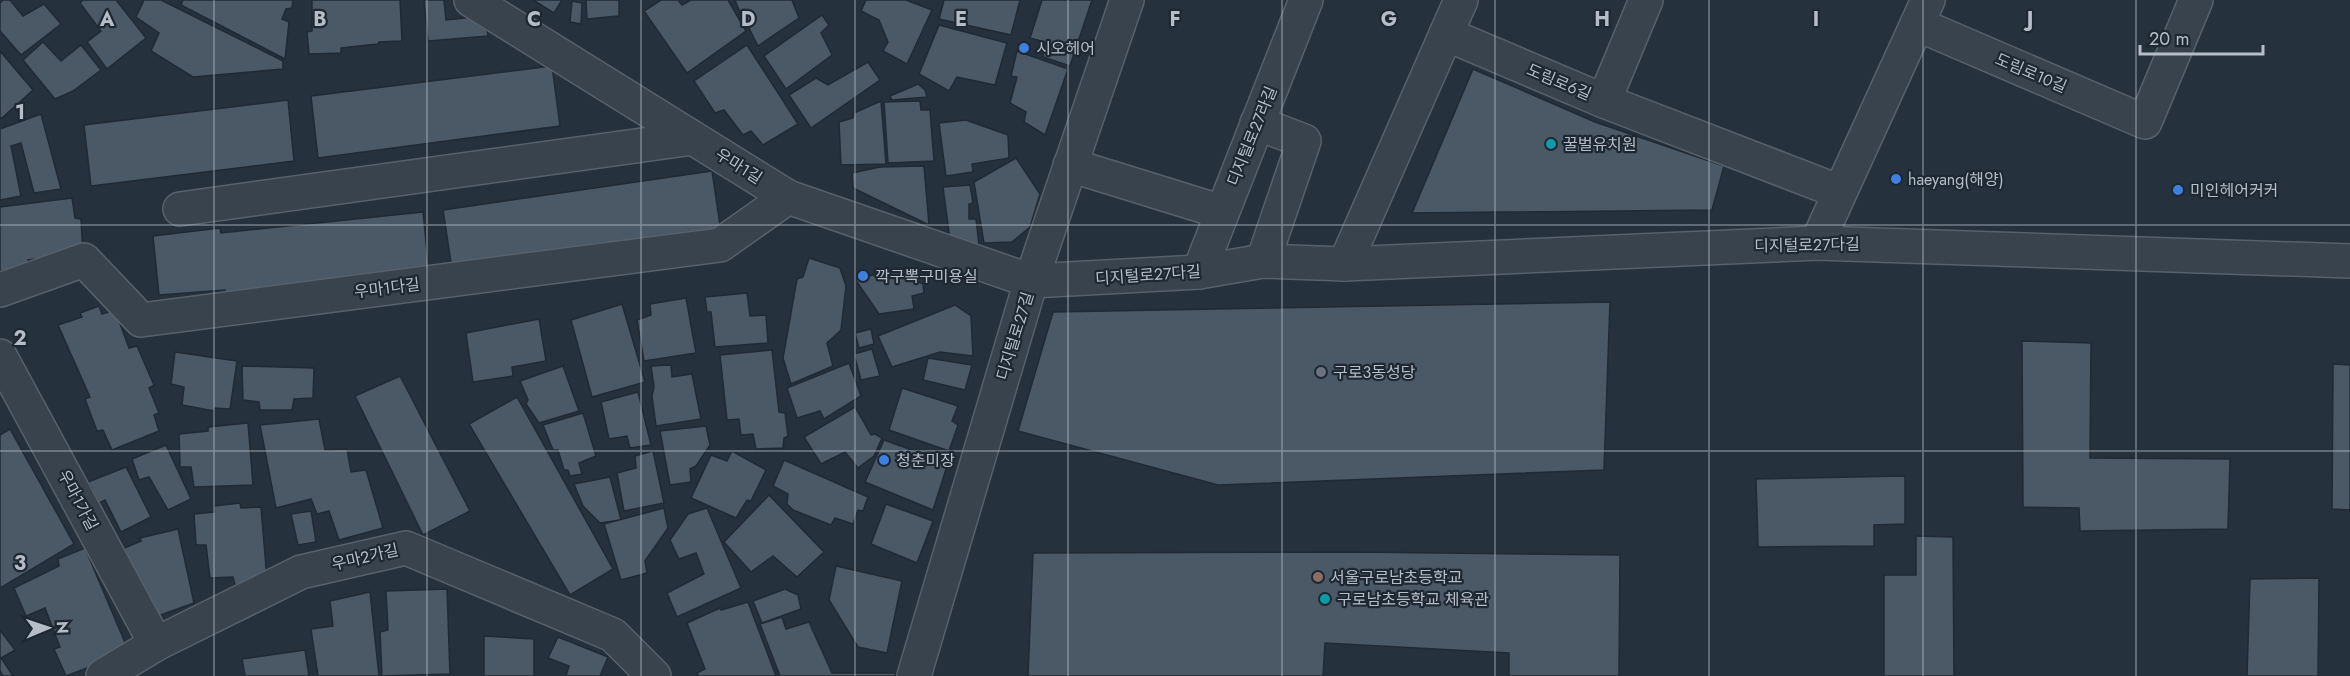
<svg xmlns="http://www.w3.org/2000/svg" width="2350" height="676" viewBox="0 0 2350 676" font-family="Jost,'Noto Sans KR',sans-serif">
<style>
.building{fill:#4b5866;stroke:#202a34;stroke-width:1.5}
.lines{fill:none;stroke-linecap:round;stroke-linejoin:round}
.minor-casing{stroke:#57616b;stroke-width:36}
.minor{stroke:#39434d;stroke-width:33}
.grid{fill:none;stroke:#b5bec8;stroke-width:1.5;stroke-opacity:0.55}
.shop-dot{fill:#3f7fe0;stroke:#1e2832;stroke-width:2}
.culture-dot{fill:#0f9aa8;stroke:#1e2832;stroke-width:2}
.worship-dot{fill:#6b7280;stroke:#1e2832;stroke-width:2}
.education-dot{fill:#8d6e63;stroke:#1e2832;stroke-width:2}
.labels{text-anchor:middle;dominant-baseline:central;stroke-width:4.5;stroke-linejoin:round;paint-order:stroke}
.poi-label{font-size:16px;fill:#b5bec8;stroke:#1e2832;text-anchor:start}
.street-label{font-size:16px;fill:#b5bec8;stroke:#1e2832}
.grid-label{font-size:20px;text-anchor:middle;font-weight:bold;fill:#b5bec8;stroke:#1e2832;stroke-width:4.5;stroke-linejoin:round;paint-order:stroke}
</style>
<rect width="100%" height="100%" fill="#25313d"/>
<!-- building -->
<g class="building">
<polygon points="3,0 10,0 23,16 44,4 61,24 21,55 0,31 0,3"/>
<polygon points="83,0 116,0 146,38 107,69 87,42 101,31 80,3"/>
<polygon points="144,0 161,0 283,61 283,69 193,77 151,51 159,33 136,17"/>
<polygon points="183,0 293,0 292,8 286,9 282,19 289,22 285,59 181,5"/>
<polygon points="312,0 400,0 402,41 379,42 378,44 341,48 341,53 309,54 307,32 312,31"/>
<polygon points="424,0 444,0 446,20 485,16 488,36 428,41"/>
<polygon points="533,0 562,0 554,13"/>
<polygon points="586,0 619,0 619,16 587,19"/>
<polygon points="661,0 678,0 682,5 691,0 728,0 746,31 687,73 644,11"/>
<polygon points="735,0 792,0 799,18 758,46 745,20 743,20"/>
<polygon points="866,0 906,0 932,10 907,64 883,51 888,42 879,20 861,11"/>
<polygon points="944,0 1020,0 1011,35 939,19"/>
<polygon points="1042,0 1092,0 1070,66 1043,57 1045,42 1030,38"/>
<polygon points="572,1 582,3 581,24 570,22"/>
<polygon points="822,15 829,25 821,33 832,55 786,89 764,56"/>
<polygon points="939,25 1007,43 995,85 957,77 949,91 919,74"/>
<polygon points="43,42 61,61 81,45 101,70 73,91 55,99 23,60"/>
<polygon points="747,45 798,124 763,145 751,131 743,135 724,110 715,113 694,81"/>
<polygon points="0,51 33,90 2,118 0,118"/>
<polygon points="1017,51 1068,69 1045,135 1024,122 1026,112 1010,103 1017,77 1011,76"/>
<polygon points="868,62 880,80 811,128 789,95 816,78 828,85"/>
<polygon points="552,66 560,126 318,158 311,96"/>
<polygon points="1473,69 1595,122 1724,166 1712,210 1412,213"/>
<polygon points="918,84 925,90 927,97 892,100 890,96"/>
<polygon points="288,100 294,161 91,186 84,125"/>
<polygon points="881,101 886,164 841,165 839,122 853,118 854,113"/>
<polygon points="920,101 921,110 930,110 934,161 888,163 884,102"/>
<polygon points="41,114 61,189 34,193 21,143 11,146 21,196 0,200 0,129"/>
<polygon points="966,120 1008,135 1009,158 972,164 973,172 946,176 939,123"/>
<polygon points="1016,158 1040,194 1030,227 1012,242 984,243 974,182"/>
<polygon points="924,166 929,225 853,188 852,173 880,167"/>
<polygon points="712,171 721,232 452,269 443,210"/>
<polygon points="970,185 973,203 969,204 969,219 976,219 979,245 950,240 943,187"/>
<polygon points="72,198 75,218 81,219 83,254 28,260 28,268 0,271 0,207"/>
<polygon points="423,212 429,272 225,294 225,290 159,295 153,236 220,228 221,233"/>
<polygon points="809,258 840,268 846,286 841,330 827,343 833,366 791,384 783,358 797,279 803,277"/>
<polygon points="896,270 923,284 924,293 912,296 914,309 879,314 855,279"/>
<polygon points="747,293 750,316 766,315 768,343 715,347 711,312 707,312 705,297"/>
<polygon points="686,298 696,353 644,361 637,320 651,315 650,304"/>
<polygon points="1610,302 1604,470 1218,485 1018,431 1053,312"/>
<polygon points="622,304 645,382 592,397 571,320"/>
<polygon points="955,305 971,316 973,356 940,352 892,367 878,336"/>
<polygon points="99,306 102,314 115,310 129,348 137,346 154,385 149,388 159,413 154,415 159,431 112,450 103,430 97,431 85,399 90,397 58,325 82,317 80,313"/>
<polygon points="539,319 546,361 512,367 513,376 473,382 466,333"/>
<polygon points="871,329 874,344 859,348 855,333"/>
<polygon points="2022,341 2091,343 2090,458 2230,459 2228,529 2080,531 2079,508 2023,507"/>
<polygon points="872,349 880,376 861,380 854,354"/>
<polygon points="772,350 779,412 785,413 788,436 784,438 783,448 756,449 753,434 741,435 739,419 727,420 720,355"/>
<polygon points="175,352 237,361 230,409 215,408 214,411 182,405 184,387 171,384"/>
<polygon points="928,358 972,365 965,390 923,380"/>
<polygon points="849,363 861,396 824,419 820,411 797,418 787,388"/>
<polygon points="2333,364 2350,365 2350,510 2332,509"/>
<polygon points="671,365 672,377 692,374 701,419 656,426 652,396 654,387 651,366"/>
<polygon points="242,366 314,368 313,398 294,399 292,410 260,410 259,402 243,400"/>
<polygon points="563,366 579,411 539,423 526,404 528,400 520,381"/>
<polygon points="400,376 470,511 423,535 355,396"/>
<polygon points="902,388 958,406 952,421 958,425 949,451 889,430"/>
<polygon points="638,392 651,445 630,448 627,436 609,439 601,402"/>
<polygon points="517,397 613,569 570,595 469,424"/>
<polygon points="855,407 871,435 875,434 882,438 874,456 858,468 845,452 821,464 804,437"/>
<polygon points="583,413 596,456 579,463 582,474 570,476 568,470 564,470 558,450 553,450 543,425"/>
<polygon points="319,419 325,450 347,449 351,472 366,470 383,528 339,540 329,511 317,514 311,499 276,508 260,425"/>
<polygon points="248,423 253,485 194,487 191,467 180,467 179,434 208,431 208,427"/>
<polygon points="706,426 710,445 696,466 690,469 691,482 670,485 660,431"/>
<polygon points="10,429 74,544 0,588 0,435"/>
<polygon points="884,440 948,463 933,510 865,482"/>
<polygon points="166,445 191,499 168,510 149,477 139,480 132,459"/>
<polygon points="653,451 664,503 624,511 617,473 636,468 635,456"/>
<polygon points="732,451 766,470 751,501 747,500 736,518 691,498 711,455 727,461"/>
<polygon points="784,460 868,497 863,511 858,510 853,524 835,518 831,525 793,510 787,504 788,494 773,486"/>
<polygon points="126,467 151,517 121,532 105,500 99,503 88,482"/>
<polygon points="1905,476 1905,524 1874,525 1874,546 1758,547 1756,479"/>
<polygon points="610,477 621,520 600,523 583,506 574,484"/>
<polygon points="769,495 824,552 797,577 773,556 751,572 724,542"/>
<polygon points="240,503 241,508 261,507 267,579 235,585 233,577 210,578 206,545 196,545 194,514 214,512 214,506"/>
<polygon points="886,504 933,521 917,563 871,544"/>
<polygon points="664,508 668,528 645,561 647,573 621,580 604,524"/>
<polygon points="707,508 741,588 677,617 667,593 704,574 696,553 679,559 670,540 688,514"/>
<polygon points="311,511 316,542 298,545 291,514"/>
<polygon points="178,529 194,603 158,616 122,549 141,541 140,538"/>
<polygon points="1916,536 1953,537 1954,676 1884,676 1884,575 1916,575"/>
<polygon points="85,548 129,652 66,676 54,649 60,647 45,608 26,616 14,588 59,566 58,559"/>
<polygon points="1352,552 1620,555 1619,676 1509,676 1509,653 1325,643 1323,676 1028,676 1033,553"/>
<polygon points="836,566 902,581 887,653 858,647 829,600"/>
<polygon points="2319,578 2318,676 2247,676 2250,579"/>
<polygon points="447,589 450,674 382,676 380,632 388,630 386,591"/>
<polygon points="785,589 798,595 801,609 762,623 753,601"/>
<polygon points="370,592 379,676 318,676 311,629 333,626 330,601"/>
<polygon points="748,602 776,676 698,676 697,673 705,669 687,623 720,608 721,610"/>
<polygon points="782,617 786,629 809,622 832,673 896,673 895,676 780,676 760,624"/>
<polygon points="0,630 15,650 1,658 13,676 3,676 0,671"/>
<polygon points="484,636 534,639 534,676 484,676"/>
<polygon points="558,637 608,657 600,676 566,676 569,666 548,658"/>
<polygon points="305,650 309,676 245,676 242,659"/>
</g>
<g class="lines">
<!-- minor casing -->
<g class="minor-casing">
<g id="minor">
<polyline points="471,0 788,197 1031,281 1199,272 1263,261 1345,264 1817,243 2350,261"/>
<polyline points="1917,24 2145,122 2196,0"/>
<polyline points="1446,34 1604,101 1646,0"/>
<polyline points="1604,101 1840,192"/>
<polyline points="1257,123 1304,141 1263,261"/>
<polyline points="1070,165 1222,212"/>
<polyline points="180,209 693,138"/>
<polyline points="1817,243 1928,0"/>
<polyline points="1345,264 1461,0"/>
<polyline points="1199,272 1306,0"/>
<polyline points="0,290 84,260 141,320 720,245 788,197"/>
<polyline points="0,356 156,644"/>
<polyline points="103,676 156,644 301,572 406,548 613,635 654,676"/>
<polyline points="914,676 1031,281 1127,0"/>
</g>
</g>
<!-- minor -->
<use href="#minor" class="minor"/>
</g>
<!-- grid -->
<path class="grid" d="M214,0V676M427,0V676M641,0V676M855,0V676M1068,0V676M1282,0V676M1495,0V676M1709,0V676M1923,0V676M2136,0V676M0,225H2350M0,451H2350"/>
<!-- markers -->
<g class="shop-dot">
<circle cx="1024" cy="48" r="6"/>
<circle cx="1896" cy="179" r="6"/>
<circle cx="2178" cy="190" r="6"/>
<circle cx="863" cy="276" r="6"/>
<circle cx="884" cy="460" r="6"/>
</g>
<g class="culture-dot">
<circle cx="1551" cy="144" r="6"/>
<circle cx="1325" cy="599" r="6"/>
</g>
<circle class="worship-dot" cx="1321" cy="372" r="6"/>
<circle class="education-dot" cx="1318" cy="577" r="6"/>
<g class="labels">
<!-- poi labels -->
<g class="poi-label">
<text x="1036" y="48">시오헤어</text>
<text x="1563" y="144">꿀벌유치원</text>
<text x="1908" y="179">haeyang(해양)</text>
<text x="2190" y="190">미인헤어커커</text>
<text x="875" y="276">깍구뽁구미용실</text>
<text x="1333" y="372">구로3동성당</text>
<text x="896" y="460">청춘미장</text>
<text x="1330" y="577">서울구로남초등학교</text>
<text x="1337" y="599">구로남초등학교 체육관</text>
</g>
<!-- street labels -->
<g class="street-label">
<text transform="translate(2031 73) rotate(23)">도림로10길</text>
<text transform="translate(1559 82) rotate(23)">도림로6길</text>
<text transform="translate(1252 136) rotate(-68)">디지털로27라길</text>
<text transform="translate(739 166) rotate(32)">우마1길</text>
<text transform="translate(1807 245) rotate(-1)">디지털로27다길</text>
<text transform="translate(1148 275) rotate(-4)">디지털로27다길</text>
<text transform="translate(387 288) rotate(-7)">우마1다길</text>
<text transform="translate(1015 336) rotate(-73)">디지털로27길</text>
<text transform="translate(78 500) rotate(62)">우마1가길</text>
<text transform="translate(365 557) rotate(-13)">우마2가길</text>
</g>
</g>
<g class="grid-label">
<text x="107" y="26">A</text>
<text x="320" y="26">B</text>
<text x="534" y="26">C</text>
<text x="748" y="26">D</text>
<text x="961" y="26">E</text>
<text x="1175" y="26">F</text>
<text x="1389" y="26">G</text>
<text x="1602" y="26">H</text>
<text x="1816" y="26">I</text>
<text x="2030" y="26">J</text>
<text x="20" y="119">1</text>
<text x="20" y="345">2</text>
<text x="20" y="570">3</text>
</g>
<!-- north arrow -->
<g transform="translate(48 628) rotate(88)" stroke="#1e2832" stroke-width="4.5" paint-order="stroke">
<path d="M0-4.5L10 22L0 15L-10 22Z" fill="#b5bec8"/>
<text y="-9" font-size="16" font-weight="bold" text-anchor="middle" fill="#b5bec8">N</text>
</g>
<!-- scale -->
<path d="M2140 45v9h123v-9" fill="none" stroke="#b5bec8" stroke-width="3"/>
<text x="2149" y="45" font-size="18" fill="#b5bec8" stroke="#1e2832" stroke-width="4.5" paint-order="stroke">20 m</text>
</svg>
